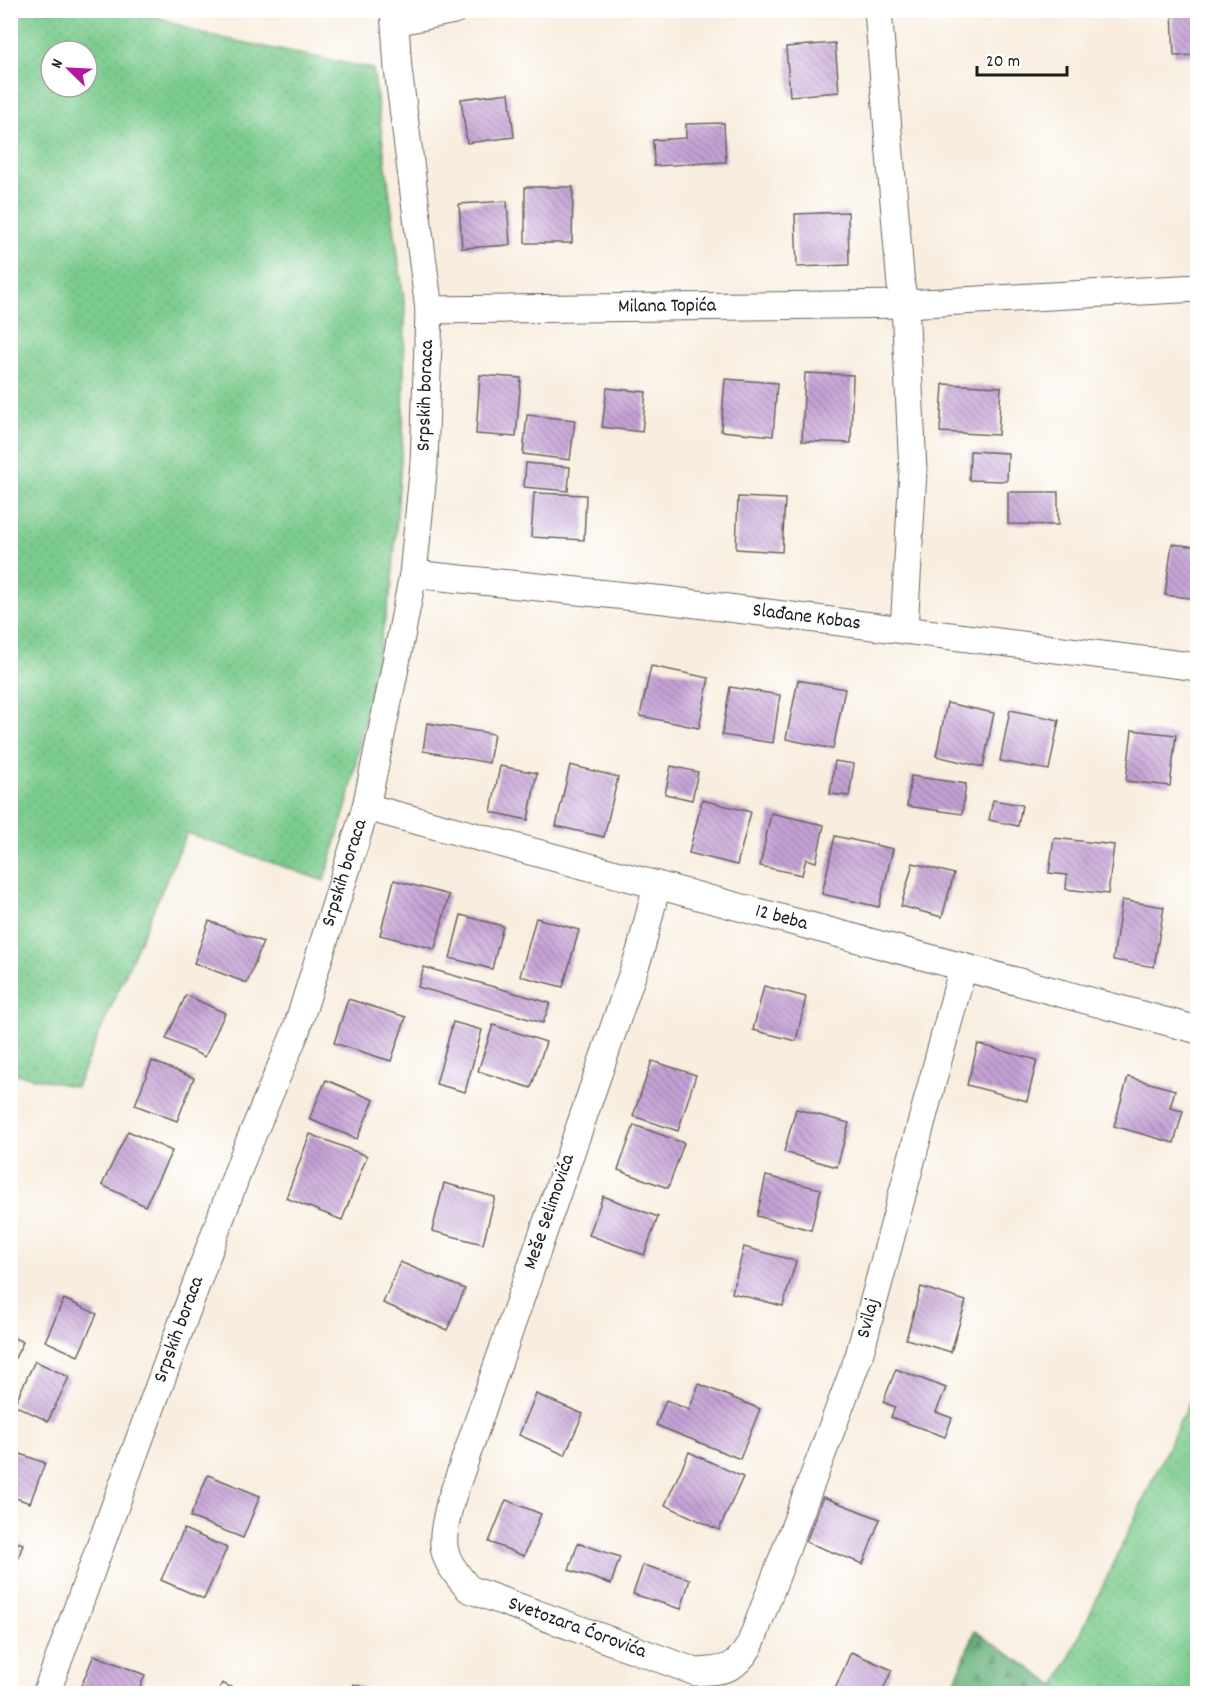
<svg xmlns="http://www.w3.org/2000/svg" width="1208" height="1704" viewBox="0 0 1208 1704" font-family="Dekko,sans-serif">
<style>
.grass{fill:url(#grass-dots);stroke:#4b7454;stroke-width:1.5;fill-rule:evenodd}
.forest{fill:url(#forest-firs);stroke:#40664a;stroke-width:1.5}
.building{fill:url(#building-back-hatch)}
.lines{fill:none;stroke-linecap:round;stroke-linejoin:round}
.street-casing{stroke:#696560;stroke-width:29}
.street{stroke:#fff;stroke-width:27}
.labels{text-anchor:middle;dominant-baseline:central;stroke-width:5;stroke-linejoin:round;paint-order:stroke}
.street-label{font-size:20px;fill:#1c1c1c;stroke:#fff}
</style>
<defs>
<pattern id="grass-dots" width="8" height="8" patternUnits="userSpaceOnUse" patternTransform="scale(1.5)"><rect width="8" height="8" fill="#7acb8d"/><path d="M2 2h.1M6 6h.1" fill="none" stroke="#69ae79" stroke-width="1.8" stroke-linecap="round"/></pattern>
<pattern id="forest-firs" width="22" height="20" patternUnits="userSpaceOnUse" patternTransform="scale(1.5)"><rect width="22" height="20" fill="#63af78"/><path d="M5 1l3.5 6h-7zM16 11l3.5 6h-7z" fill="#518e62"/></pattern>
<pattern id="building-back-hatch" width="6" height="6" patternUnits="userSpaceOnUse" patternTransform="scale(1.5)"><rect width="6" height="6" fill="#c4a0d4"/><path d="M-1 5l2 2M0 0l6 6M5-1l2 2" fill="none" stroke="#9e82ab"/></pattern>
</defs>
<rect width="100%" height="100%" fill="#fff"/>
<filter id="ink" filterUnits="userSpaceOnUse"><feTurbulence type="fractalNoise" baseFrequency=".0167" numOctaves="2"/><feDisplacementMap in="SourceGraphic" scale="12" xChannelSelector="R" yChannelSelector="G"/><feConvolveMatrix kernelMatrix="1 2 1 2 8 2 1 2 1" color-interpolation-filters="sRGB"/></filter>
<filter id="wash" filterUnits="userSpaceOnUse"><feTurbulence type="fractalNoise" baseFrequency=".008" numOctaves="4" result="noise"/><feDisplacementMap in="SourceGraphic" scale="24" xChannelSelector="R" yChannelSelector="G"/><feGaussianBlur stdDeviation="1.35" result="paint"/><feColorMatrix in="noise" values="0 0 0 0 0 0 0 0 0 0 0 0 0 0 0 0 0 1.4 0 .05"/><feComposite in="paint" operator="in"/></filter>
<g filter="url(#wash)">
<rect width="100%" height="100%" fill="#f8edde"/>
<!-- grass -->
<g class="grass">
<path d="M10,11H143L202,34L373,69L405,309L403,431L392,584L349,797L324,881L187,833L76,1087L11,1073ZM51,51H87V87H51Z"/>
<polygon points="1197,1385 1197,1693 1066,1693 1056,1686"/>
</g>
<!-- forest -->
<polygon class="forest" points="975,1631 1056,1686 1066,1693 950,1693"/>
<g id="blocks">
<!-- building -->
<g class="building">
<polygon points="1172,10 1198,10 1198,55 1174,56"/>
<polygon points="835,43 839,92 790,96 786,47"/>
<polygon points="509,93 514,137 467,143 461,99"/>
<polygon points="724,123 726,162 654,166 653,140 686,138 686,124"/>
<polygon points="525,187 573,187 572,243 525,243"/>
<polygon points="507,201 510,245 462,248 459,204"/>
<polygon points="848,212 849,265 797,267 795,214"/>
<polygon points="805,373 853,375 851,443 802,441"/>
<polygon points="480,375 521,378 516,437 476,434"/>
<polygon points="725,379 777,383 773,436 721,431"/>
<polygon points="943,384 1001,387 998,435 940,432"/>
<polygon points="607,388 646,392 642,432 602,427"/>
<polygon points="527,415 575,420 570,460 523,454"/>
<polygon points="970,451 1008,453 1007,481 969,480"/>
<polygon points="526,463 570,467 568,491 524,487"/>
<polygon points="1008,492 1058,492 1058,525 1008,524"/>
<polygon points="534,493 586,495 584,540 531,537"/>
<polygon points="738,497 785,499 782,552 736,549"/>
<polygon points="1172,544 1198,547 1198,599 1165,595"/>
<polygon points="651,666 709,678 699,728 640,716"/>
<polygon points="798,680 845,689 833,749 786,739"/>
<polygon points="730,687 780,695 773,743 722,735"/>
<polygon points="947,703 994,713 983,767 936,756"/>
<polygon points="1010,710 1059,720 1049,770 1000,761"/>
<polygon points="427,723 494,734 489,763 423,751"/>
<polygon points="1132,730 1176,735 1170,786 1126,781"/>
<polygon points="835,761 854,764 849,796 830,794"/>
<polygon points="570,765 618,777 604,837 556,826"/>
<polygon points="500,766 537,773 528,820 491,812"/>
<polygon points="671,766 698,772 692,800 665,794"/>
<polygon points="911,776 966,784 962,814 907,806"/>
<polygon points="702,800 751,812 737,865 689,853"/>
<polygon points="993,800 1022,805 1018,826 989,820"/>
<polygon points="771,813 824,825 816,862 806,859 802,875 760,866"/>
<polygon points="835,836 893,849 879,907 822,894"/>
<polygon points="1054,838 1114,845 1108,894 1066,889 1067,875 1049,873"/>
<polygon points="913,863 954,874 942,917 901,906"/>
<polygon points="394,880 449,895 435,949 380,935"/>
<polygon points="1122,900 1164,907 1154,967 1113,960"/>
<polygon points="461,915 503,926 492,969 450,958"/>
<polygon points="536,918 579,930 563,987 520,976"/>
<polygon points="209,921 263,942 247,983 194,963"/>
<polygon points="424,967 550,1003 543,1023 418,987"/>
<polygon points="764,986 806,997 796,1041 753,1030"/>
<polygon points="186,995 225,1013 205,1057 166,1039"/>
<polygon points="348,999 406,1017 391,1061 334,1043"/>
<polygon points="453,1022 482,1030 465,1092 436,1084"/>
<polygon points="493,1025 546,1042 531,1088 478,1071"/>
<polygon points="978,1044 1037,1060 1027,1101 967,1085"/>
<polygon points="152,1061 194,1078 177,1121 135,1105"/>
<polygon points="652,1061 696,1075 678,1131 633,1116"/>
<polygon points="1128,1077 1175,1090 1170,1108 1183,1111 1174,1143 1114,1126"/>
<polygon points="326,1080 374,1100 357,1139 309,1119"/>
<polygon points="796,1109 849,1123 837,1167 784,1152"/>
<polygon points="634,1125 684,1143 668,1188 618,1170"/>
<polygon points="128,1131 172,1151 145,1206 102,1185"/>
<polygon points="310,1134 367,1156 342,1220 286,1198"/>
<polygon points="766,1176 821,1189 811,1230 757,1216"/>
<polygon points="444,1183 495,1197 483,1244 432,1231"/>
<polygon points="603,1196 658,1217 644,1255 589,1235"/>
<polygon points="744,1247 796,1261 783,1306 732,1293"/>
<polygon points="400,1262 465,1289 447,1330 383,1303"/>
<polygon points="921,1287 966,1301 951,1352 906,1339"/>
<polygon points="64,1299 97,1314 78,1356 45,1341"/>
<polygon points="10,1336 23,1342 13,1362 10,1361"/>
<polygon points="35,1361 69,1377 48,1421 14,1405"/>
<polygon points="896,1369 946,1388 936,1412 952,1418 945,1437 891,1417 895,1407 883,1402"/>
<polygon points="699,1384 760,1409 740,1459 656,1425 666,1400 689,1410"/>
<polygon points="536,1394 583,1414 565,1455 519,1435"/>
<polygon points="10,1450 45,1463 30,1503 10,1496"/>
<polygon points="689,1452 743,1477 719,1530 665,1505"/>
<polygon points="208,1475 260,1496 243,1538 190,1517"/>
<polygon points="823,1497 880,1519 863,1564 806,1542"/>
<polygon points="506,1500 541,1514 524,1556 489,1542"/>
<polygon points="184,1529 227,1548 204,1599 161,1580"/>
<polygon points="10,1540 23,1544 11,1579 10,1579"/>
<polygon points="578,1543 620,1557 611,1584 569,1570"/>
<polygon points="643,1565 690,1579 681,1609 633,1594"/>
<polygon points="851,1652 892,1670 881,1694 833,1694"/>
<polygon points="94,1655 145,1675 137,1694 78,1694"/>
<polygon points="222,1683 245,1694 217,1694"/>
<polygon points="354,1684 376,1693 376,1694 350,1694"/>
</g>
</g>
</g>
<g filter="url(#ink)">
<use href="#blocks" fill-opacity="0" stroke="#696560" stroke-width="1.5"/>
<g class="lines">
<!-- street casing -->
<g class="street-casing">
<g id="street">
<polyline points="878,10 901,286 905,304 913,471 904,630"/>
<polyline points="395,22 454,10"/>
<path id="s1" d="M429,310L905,304L1198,288"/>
<path id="s2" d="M413,574L665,600L1198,667"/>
<path id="s3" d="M366,807L1198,1030"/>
<path id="s4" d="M657,885L640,952L450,1503C440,1546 439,1555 469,1589L696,1672C724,1670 735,1671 750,1645L859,1356L963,967"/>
<path id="s5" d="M46,1694L243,1157L296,1031L366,807L393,678L413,574L424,464L429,310L398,69L394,10"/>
</g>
</g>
<!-- street -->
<use href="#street" class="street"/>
</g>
</g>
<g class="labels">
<!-- street labels -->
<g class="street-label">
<text stroke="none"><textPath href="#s1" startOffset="238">Milana Topića</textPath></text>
<text stroke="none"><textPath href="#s5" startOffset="1360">Srpskih boraca</textPath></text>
<text stroke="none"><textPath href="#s2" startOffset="396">Slađane Kobas</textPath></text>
<text stroke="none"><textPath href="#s5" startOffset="874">Srpskih boraca</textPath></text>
<text stroke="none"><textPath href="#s3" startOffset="430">12 beba</textPath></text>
<text transform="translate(550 1212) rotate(-71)">Meše Selimovića</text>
<text stroke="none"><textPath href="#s4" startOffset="1400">Svilaj</textPath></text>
<text stroke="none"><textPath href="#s5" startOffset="388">Srpskih boraca</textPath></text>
<text stroke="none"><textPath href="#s4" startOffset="861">Svetozara Ćorovića</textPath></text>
</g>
</g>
<!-- margin -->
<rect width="1208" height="1704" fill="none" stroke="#fff" stroke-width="36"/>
<!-- north arrow -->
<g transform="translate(69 69) rotate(294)"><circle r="28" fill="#ffffff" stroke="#a4a4a4" stroke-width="1.5"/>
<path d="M0-4.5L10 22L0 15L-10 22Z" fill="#b5179e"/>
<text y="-9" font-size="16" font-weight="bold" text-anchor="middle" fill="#1c1c1c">N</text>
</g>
<!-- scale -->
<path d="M977 66v9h90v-9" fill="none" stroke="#1c1c1c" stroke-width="3"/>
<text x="986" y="66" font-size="18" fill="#1c1c1c" stroke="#ffffff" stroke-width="4.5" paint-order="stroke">20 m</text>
</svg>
